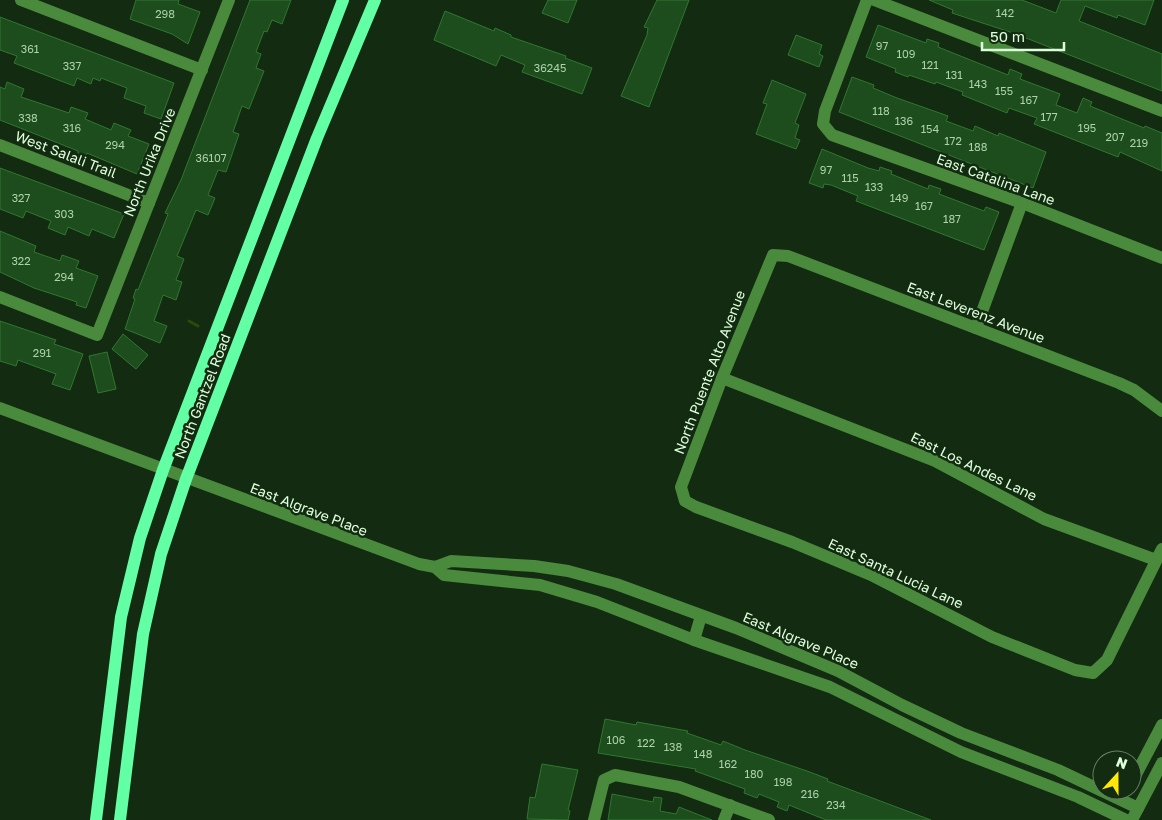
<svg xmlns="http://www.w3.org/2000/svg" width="1162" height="820" viewBox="0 0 1162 820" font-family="'Golos Text',sans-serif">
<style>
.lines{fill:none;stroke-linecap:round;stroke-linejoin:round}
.stream{stroke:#2e4a0b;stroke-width:3}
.building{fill:#1d4c1d;stroke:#2f782f}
.minor{stroke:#498a3c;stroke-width:12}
.major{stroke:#62ffa5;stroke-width:12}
.labels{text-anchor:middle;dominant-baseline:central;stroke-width:5;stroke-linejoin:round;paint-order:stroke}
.number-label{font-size:11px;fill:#aed2ac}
.street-label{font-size:14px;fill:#deffdb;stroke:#122b11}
</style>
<rect width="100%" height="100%" fill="#122b11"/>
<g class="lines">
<!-- stream -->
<polyline class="stream" points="189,321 198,326"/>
</g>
<!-- building -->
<g class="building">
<polygon points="136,0 179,0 178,4 200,12 188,44 172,34 130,19"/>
<polygon points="250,0 291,0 282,24 272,20 267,32 264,31 256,52 261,54 256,68 264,71 249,109 242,106 233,132 239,134 226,172 218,170 208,195 215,198 208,215 196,210 177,256 184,259 176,280 182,282 176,300 163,295 154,321 167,326 160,343 125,329 135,299 133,298 136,289 138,290 168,214 165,213 181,180"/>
<polygon points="548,0 577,0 568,23 542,13"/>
<polygon points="657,0 689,0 649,107 621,96 647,35 648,28 644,27"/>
<polygon points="929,0 1022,0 1056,13 1061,0 1154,0 1145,25 1118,15 1117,18 1085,6 1079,21 1162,54 1162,91 1013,33 952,13 953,10"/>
<polygon points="445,11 494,31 495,28 511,35 511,37 566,56 565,58 592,68 582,94 522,72 525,65 501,55 496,66 434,40"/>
<polygon points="0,17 174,83 161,119 144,113 146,106 124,98 127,88 101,78 100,81 93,78 91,84 77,78 74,86 14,63 17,56 0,50"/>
<polygon points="878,25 926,43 927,39 939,43 938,47 1008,75 1010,69 1022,74 1020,79 1060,94 1056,105 1077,113 1083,98 1092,102 1090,106 1144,128 1145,126 1162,133 1162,171 1120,152 1118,157 1034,124 1037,118 1009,108 1007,113 962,95 963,92 936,82 935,84 909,75 908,77 895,72 896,69 866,57"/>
<polygon points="796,35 822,45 819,54 823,56 819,67 788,55"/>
<polygon points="852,77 874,85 873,88 897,98 948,116 946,121 973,131 975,126 998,136 999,133 1046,152 1033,188 839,112"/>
<polygon points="772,80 806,94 795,123 799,125 795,138 800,140 796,149 756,134 767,104 763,103"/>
<polygon points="7,82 24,89 21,97 69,113 71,107 88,113 85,119 111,130 114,123 131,130 128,136 149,144 137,174 87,153 86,156 78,153 78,151 0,120 0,87 5,89"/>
<polygon points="822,149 868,168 879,171 880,167 892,171 891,174 928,189 929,185 941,189 939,194 984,211 986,207 999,212 984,250 856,201 858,196 831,185 824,184 823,188 809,183"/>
<polygon points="0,168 124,214 114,238 92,229 89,236 68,227 65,235 48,228 51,221 26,211 23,218 0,209"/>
<polygon points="0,231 36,246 34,252 60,261 62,255 79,261 76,268 98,276 86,308 76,305 77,302 34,288 0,272"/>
<polygon points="0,321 56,340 54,344 83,354 70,390 52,384 56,374 18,360 16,366 0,361"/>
<polygon points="123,334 148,355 136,369 112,349"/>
<polygon points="107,352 116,389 98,393 89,356"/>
<polygon points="605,719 636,725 637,722 688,731 687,733 721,745 723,741 745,750 807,771 828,779 827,781 931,820 826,820 789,805 787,811 777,807 779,802 759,794 757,798 744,793 745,789 695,771 696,769 598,753"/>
<polygon points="542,764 578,770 568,810 570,811 568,820 527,819 530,797 535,798"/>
<polygon points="612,794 653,802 654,797 662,798 660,811 676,814 679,807 712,820 608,820"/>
</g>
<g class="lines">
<!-- minor -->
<g class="minor">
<polyline points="21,0 202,70"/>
<polyline points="867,0 825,111 823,124 832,135 1022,203 1162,258"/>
<polyline points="874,0 1162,111"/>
<polyline points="0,145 149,203"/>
<polyline points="0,297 97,335 229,0"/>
<polyline points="976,328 1022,203"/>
<polyline points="722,378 935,461 1044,519 1156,560"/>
<polyline points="0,408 419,564 435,567 451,561 534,566 568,571 616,584 736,628 838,671 902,705 961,733 1058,770 1138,808"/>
<polyline points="1162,411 1134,390 1119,383 788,256 773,255 722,378 681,487 685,501 696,507 792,542 871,575 992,637 1075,670 1093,673 1107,660 1162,549"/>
<polyline points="435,567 444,575 540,585 597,602 694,640 830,687 961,752 1078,797 1126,820"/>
<polyline points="694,640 701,616"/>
<polyline points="1132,782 1162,725"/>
<polyline points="1134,816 1162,763"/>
<polyline points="594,820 604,780 615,775 679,787 769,820"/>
<polyline points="724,820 730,805"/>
</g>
<!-- major -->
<g class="major">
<polyline points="96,820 121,617 140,538 163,470 343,0"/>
<polyline points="120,820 143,634 161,554 186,479 317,138 375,0"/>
</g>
</g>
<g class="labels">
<!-- number labels -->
<g class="number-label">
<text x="1005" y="12">142</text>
<text x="165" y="13">298</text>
<text x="882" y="45">97</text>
<text x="30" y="48">361</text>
<text x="906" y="53">109</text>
<text x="930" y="64">121</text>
<text x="72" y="65">337</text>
<text x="550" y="67">36245</text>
<text x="954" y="74">131</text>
<text x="978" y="83">143</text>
<text x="1004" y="90">155</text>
<text x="1029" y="99">167</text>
<text x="881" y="110">118</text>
<text x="1049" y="116">177</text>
<text x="28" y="117">338</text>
<text x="904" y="120">136</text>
<text x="72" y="127">316</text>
<text x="1087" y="127">195</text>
<text x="930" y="128">154</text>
<text x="1115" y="136">207</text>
<text x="953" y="140">172</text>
<text x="1139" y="142">219</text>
<text x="115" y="144">294</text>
<text x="978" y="146">188</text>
<text x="211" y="157">36107</text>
<text x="826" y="169">97</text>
<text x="850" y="177">115</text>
<text x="874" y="186">133</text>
<text x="21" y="197">327</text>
<text x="899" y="197">149</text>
<text x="924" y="205">167</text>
<text x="64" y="213">303</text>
<text x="952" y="218">187</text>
<text x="21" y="260">322</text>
<text x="64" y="276">294</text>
<text x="42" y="352">291</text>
<text x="616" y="739">106</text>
<text x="646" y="742">122</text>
<text x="673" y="746">138</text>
<text x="703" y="753">148</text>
<text x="728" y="763">162</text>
<text x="754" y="773">180</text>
<text x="783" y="781">198</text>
<text x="810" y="793">216</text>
<text x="836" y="804">234</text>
</g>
<!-- street labels -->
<g class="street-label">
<text transform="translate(66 154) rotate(21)">West Salali Trail</text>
<text transform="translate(149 162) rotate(-68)">North Urika Drive</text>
<text transform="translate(996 179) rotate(20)">East Catalina Lane</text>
<text transform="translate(976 312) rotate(21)">East Leverenz Avenue</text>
<text transform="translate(709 372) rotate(-69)">North Puente Alto Avenue</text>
<text transform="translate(202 396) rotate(-69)">North Gantzel Road</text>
<text transform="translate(974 466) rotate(26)">East Los Andes Lane</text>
<text transform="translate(309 509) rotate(21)">East Algrave Place</text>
<text transform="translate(896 573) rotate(25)">East Santa Lucia Lane</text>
<text transform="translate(801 640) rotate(23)">East Algrave Place</text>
</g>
</g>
<!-- north arrow -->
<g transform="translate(1117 775) rotate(21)"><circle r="24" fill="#122b11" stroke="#648062"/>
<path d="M0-4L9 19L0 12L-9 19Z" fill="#ffe707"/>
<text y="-8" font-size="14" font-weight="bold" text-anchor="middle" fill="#deffdb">N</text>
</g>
<!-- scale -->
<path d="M982 42v8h82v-8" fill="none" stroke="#deffdb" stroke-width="2.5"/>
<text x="990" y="42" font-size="15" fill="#deffdb" stroke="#122b11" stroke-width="4" paint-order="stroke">50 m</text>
</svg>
